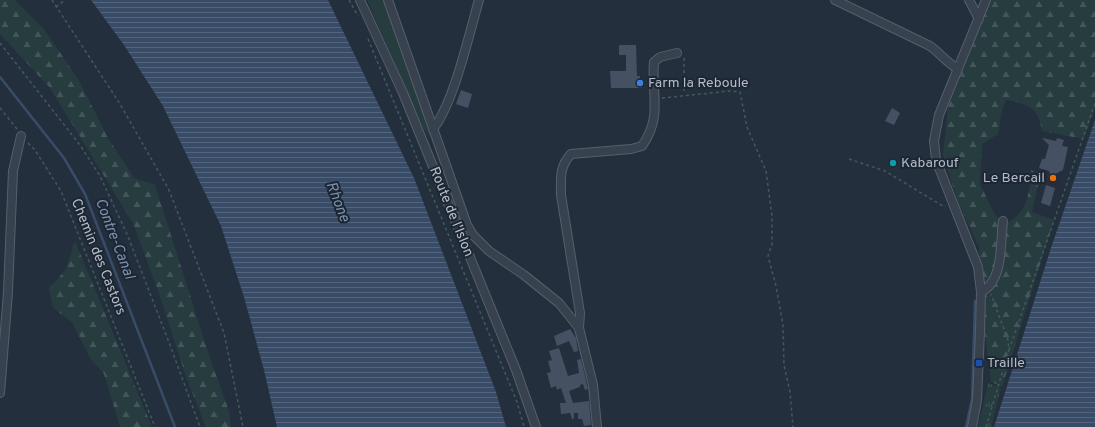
<svg xmlns="http://www.w3.org/2000/svg" width="1095" height="427" viewBox="0 0 1095 427" font-family="Overpass,sans-serif">
<style>
.grass{fill:#263c3f}
.forest{fill:url(#forest-firs)}
.park{fill:url(#park-tufts)}
.water{fill:url(#water-rules)}
.lines{fill:none;stroke-linecap:round;stroke-linejoin:round}
.stream{stroke:#394c67;stroke-width:2.5}
.building{fill:#455162}
.minor-casing{stroke:#565f6c;stroke-width:10}
.path{stroke:#44595c;stroke-width:1.5;stroke-dasharray:3 3;stroke-linecap:butt}
.minor{stroke:#38414e;stroke-width:8}
.shop-dot{fill:#3f7fe0;stroke:#1d2633;stroke-width:1.5}
.culture-dot{fill:#0f9aa8;stroke:#1d2633;stroke-width:1.5}
.food-dot{fill:#e8710a;stroke:#1d2633;stroke-width:1.5}
.transit-dot{fill:#1a4fb4;stroke:#1d2633;stroke-width:1.5}
.labels{text-anchor:middle;dominant-baseline:central;stroke-width:4;stroke-linejoin:round;paint-order:stroke}
.poi-label{font-size:14px;fill:#b4bcc9;stroke:#1d2633;text-anchor:start}
.street-label{font-size:14px;fill:#b4bcc9;stroke:#1d2633}
.water-label{font-size:15px;font-style:italic;fill:#7c92b1;stroke:#1d2633}
</style>
<defs>
<pattern id="forest-firs" width="22" height="20" patternUnits="userSpaceOnUse"><rect width="22" height="20" fill="#263c3f"/><path d="M5 1l3.5 6h-7zM16 11l3.5 6h-7z" fill="#435659"/></pattern>
<pattern id="park-tufts" width="24" height="20" patternUnits="userSpaceOnUse"><rect width="24" height="20" fill="#263c3f"/><path d="M3 7l-1-3M5 7V3M7 7l1-3M15 17l-1-3M17 17v-4M19 17l1-3" fill="none" stroke="#435659"/></pattern>
<pattern id="water-rules" width="6" height="5" patternUnits="userSpaceOnUse"><rect width="6" height="5" fill="#394c67"/><path d="M0 2.5h6" fill="none" stroke="#53647b"/></pattern>
</defs>
<rect width="100%" height="100%" fill="#242f3e"/>
<!-- grass -->
<polygon class="grass" points="367,0 384,0 428,124 430,139 423,128"/>
<!-- forest -->
<g class="forest">
<polygon points="0,0 15,0 44,29 78,79 108,138 134,178 155,185 209,355 229,411 231,427 206,427 185,374 160,296 133,223 50,88 0,34"/>
<path d="M991,0H1095V107L1084,139L1042,131C1038,107 1029,104 1006,100L1003,106L998,134L982,144L980,184L995,215L1006,224C1024,213 1027,204 1030,184L1038,185L1032,212L1054,220L1002,387L991,382L983,318L979,247L958,202L943,155L948,107Z"/>
<polygon points="75,241 152,427 120,427 104,374 90,358 72,322 53,308 49,289 66,269"/>
</g>
<!-- park -->
<polygon class="park" points="988,383 1001,388 991,427 978,427"/>
<!-- water -->
<g class="water">
<polygon points="91,0 328,0 414,178 496,392 506,427 277,427 264,370 244,297 221,226 163,106 124,45"/>
<polygon points="1095,120 1095,427 994,427 1051,248"/>
</g>
<g class="lines">
<!-- stream -->
<g class="stream">
<polyline points="0,77 64,158 85,194 175,427"/>
<polyline points="966,427 972,399 975,301"/>
</g>
</g>
<!-- building -->
<g class="building">
<polygon points="619,45 636,45 637,76 640,76 640,79 642,79 642,88 611,88 610,71 626,71 626,55 619,55"/>
<polygon points="461,90 472,94 468,108 456,104"/>
<polygon points="892,108 900,113 894,125 885,121"/>
<polygon points="1042,138 1056,141 1057,138 1064,140 1062,146 1068,147 1063,170 1051,176 1049,171 1039,168 1042,159 1045,159 1049,145"/>
<polygon points="1046,185 1055,188 1050,206 1041,203"/>
<polygon points="570,329 576,338 578,351 574,352 569,341 557,346 554,336"/>
<polygon points="559,348 568,376 579,373 577,360 581,359 588,389 585,390 583,384 580,385 580,387 569,391 573,403 589,401 591,425 584,426 582,419 578,419 578,413 574,413 574,419 572,419 570,413 561,414 560,403 566,403 561,388 557,390 556,386 551,388 547,373 551,372 548,361 552,360 549,351"/>
</g>
<g class="lines">
<!-- minor casing -->
<g class="minor-casing">
<g id="minor">
<polyline points="360,0 403,93 516,370 536,427"/>
<polyline points="388,0 467,225 473,235 489,251 524,275 559,303 579,328 593,385 597,427"/>
<path d="M835,0L930,46C940,53 947,63 958,69"/>
<polyline points="969,0 979,19"/>
<path d="M433,129C454,103 469,34 479,0"/>
<path d="M981,292C1004,281 1000,243 1003,221"/>
<path d="M579,328L580,313L561,195C561,178 559,167 571,154L631,149L642,146C663,116 651,95 654,62L660,57L677,53"/>
<polyline points="0,393 8,292 13,171 21,136"/>
<polyline points="972,427 977,400 980,331 981,292 978,267 936,160 934,141 939,115 986,0"/>
</g>
</g>
<!-- path -->
<g class="path">
<polyline points="52,0 120,104 169,190 224,333 243,427"/>
<polyline points="349,0 358,16"/>
<polyline points="56,7 65,0"/>
<polyline points="368,39 517,402 524,427"/>
<polyline points="0,43 80,145 100,176 127,234 170,345 200,427"/>
<polyline points="684,58 684,94"/>
<polyline points="662,98 730,91 740,92 747,127 766,171 772,216 772,244 768,256 776,286 783,325 784,365 790,392 793,427"/>
<polyline points="0,108 17,129"/>
<polyline points="28,143 35,150 61,191 155,427"/>
<polyline points="849,159 885,171 941,205 946,206"/>
<polyline points="1031,171 1053,178"/>
<polyline points="1009,350 1095,103"/>
<polyline points="986,427 1009,350 1008,340 991,294"/>
</g>
<!-- minor -->
<use href="#minor" class="minor"/>
</g>
<!-- markers -->
<circle class="shop-dot" cx="640" cy="83" r="4"/>
<circle class="culture-dot" cx="893" cy="163" r="4"/>
<circle class="food-dot" cx="1053" cy="178" r="4"/>
<rect class="transit-dot" x="975" y="359" width="8" height="8" rx="2"/>
<g class="labels">
<!-- poi labels -->
<g class="poi-label">
<text x="648" y="83">Farm la Reboule</text>
<text x="901" y="163">Kabarouf</text>
<text x="1045" y="178" text-anchor="end">Le Bercail</text>
<text x="987" y="363">Traille</text>
</g>
<!-- street labels -->
<g class="street-label">
<text transform="translate(451 212) rotate(68)">Route de l'Islon</text>
<text transform="translate(98 257) rotate(68)">Chemin des Castors</text>
</g>
<!-- water labels -->
<g class="water-label">
<text transform="translate(337 202) rotate(69)">Rhone</text>
<text transform="translate(114 239) rotate(69)">Contre-Canal</text>
</g>
</g>
</svg>
